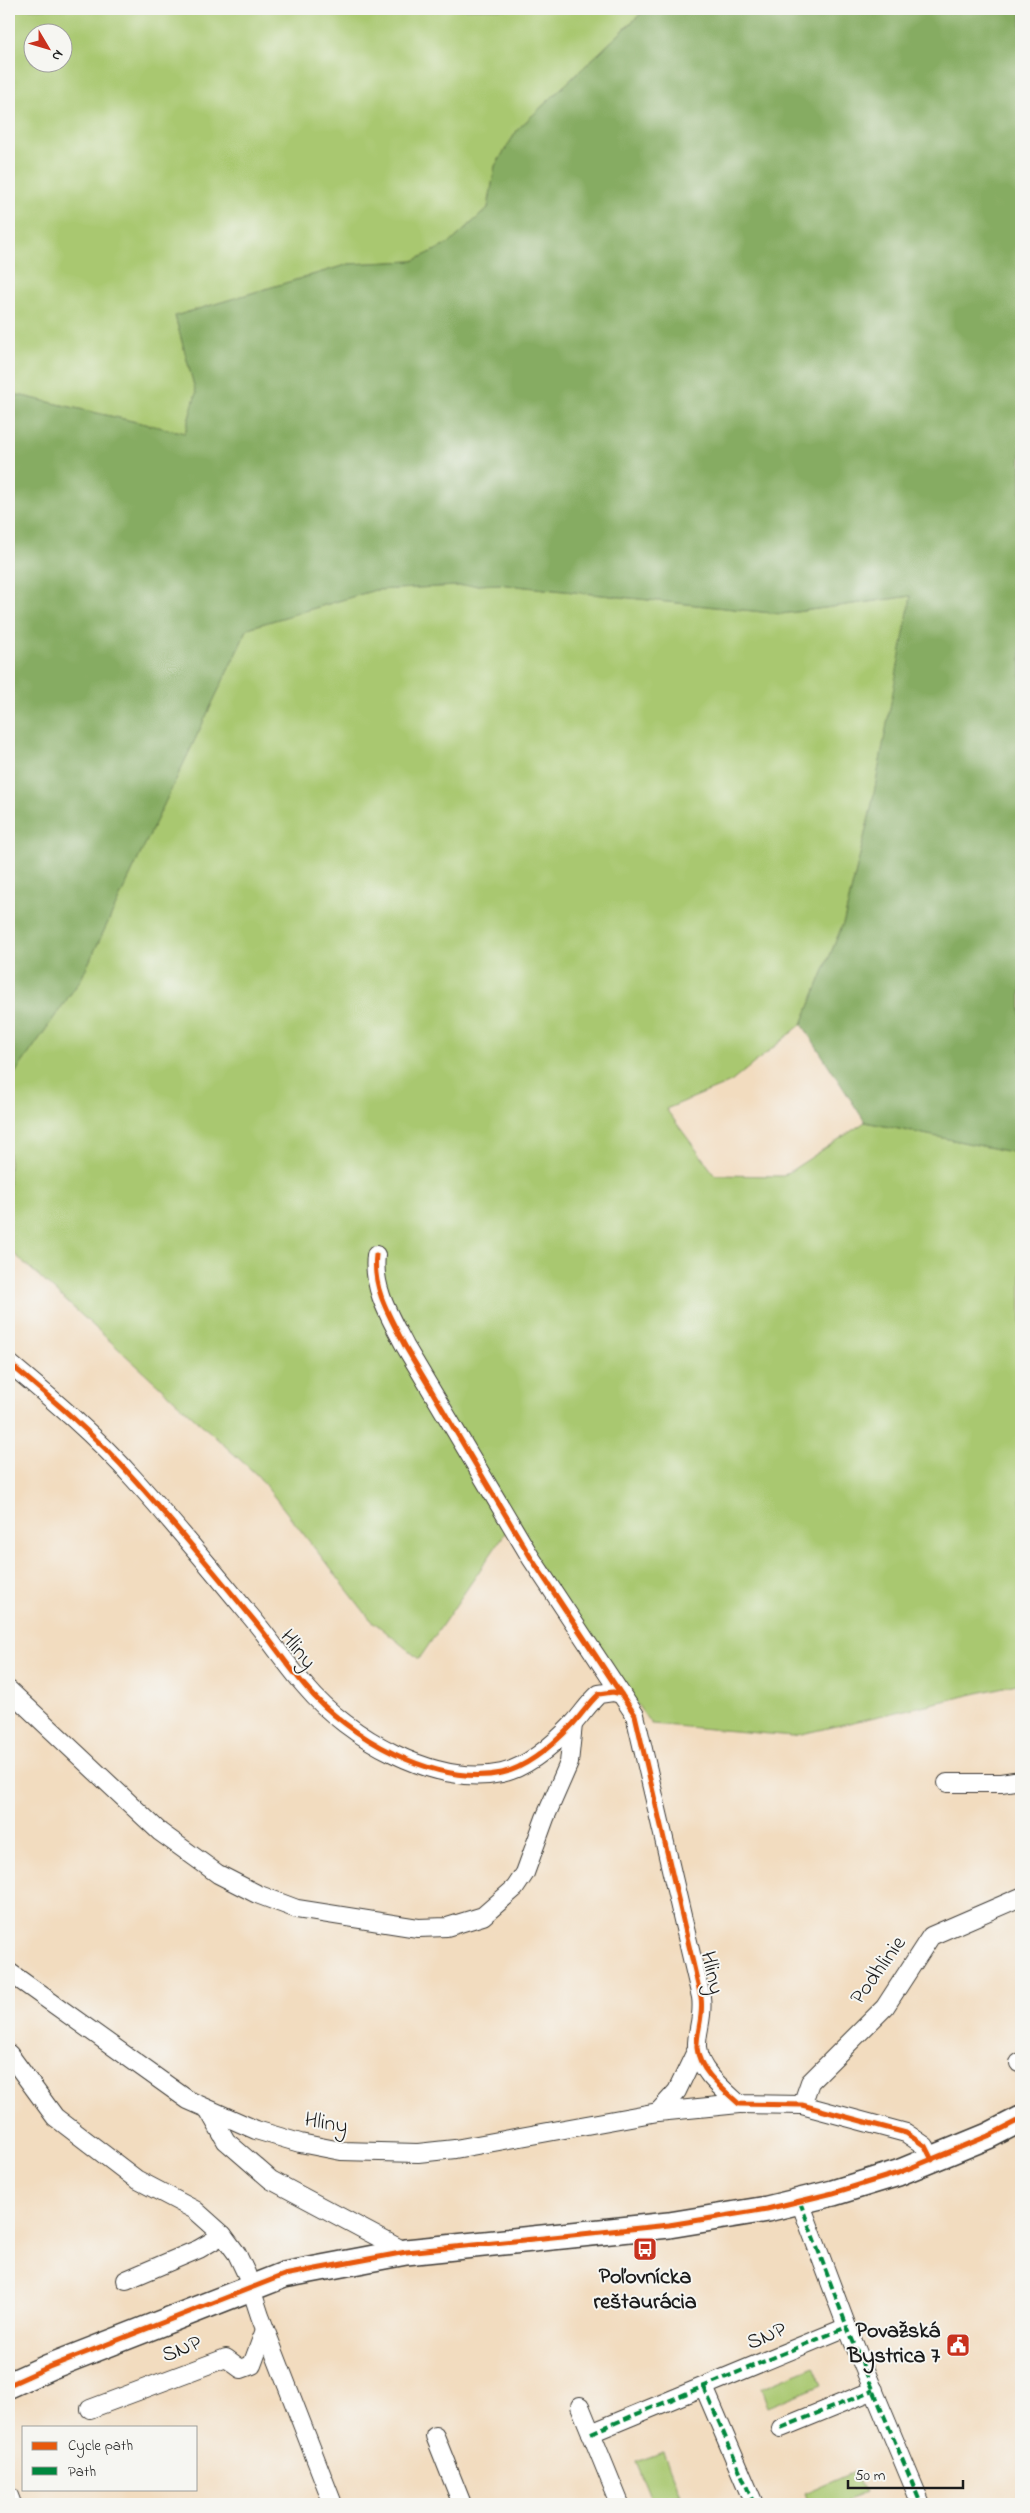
<svg xmlns="http://www.w3.org/2000/svg" width="1030" height="2513" viewBox="0 0 1030 2513" font-family="'Indie Flower',sans-serif">
<style>
.green{fill:#a9c870;stroke:#627246;fill-rule:evenodd}
.forest{fill:#86ac62;stroke:#51643f}
.lines{fill:none;stroke-linecap:round;stroke-linejoin:round}
.street-casing{stroke:#3c3934;stroke-width:20}
.secondary-casing{stroke:#3c3934;stroke-width:28}
.street{stroke:#fff;stroke-width:18}
.secondary{stroke:#fff;stroke-width:25}
.quiet{stroke:#00873e;stroke-width:4;stroke-dasharray:8 4;stroke-linecap:butt}
.cycleway-casing{stroke:#f6f6f2;stroke-width:8}
.cycleway{stroke:#e8590c;stroke-width:5}
.labels{text-anchor:middle;dominant-baseline:central;stroke-width:4;stroke-linejoin:round;paint-order:stroke}
.street-label{font-size:22px;fill:#1c1c1c;stroke:#f6f6f2}
.poi-label{font-size:22px;font-weight:bold;fill:#1c1c1c;stroke:#f6f6f2}
</style>
<rect width="100%" height="100%" fill="#f6f6f2"/>
<filter id="ink" filterUnits="userSpaceOnUse"><feTurbulence type="fractalNoise" baseFrequency=".02" numOctaves="2"/><feDisplacementMap in="SourceGraphic" scale="10" xChannelSelector="R" yChannelSelector="G"/><feConvolveMatrix kernelMatrix="1 2 1 2 8 2 1 2 1" color-interpolation-filters="sRGB"/></filter>
<filter id="wash" filterUnits="userSpaceOnUse"><feTurbulence type="fractalNoise" baseFrequency=".0096" numOctaves="4" result="noise"/><feDisplacementMap in="SourceGraphic" scale="20" xChannelSelector="R" yChannelSelector="G"/><feGaussianBlur stdDeviation="1.12" result="paint"/><feColorMatrix in="noise" values="0 0 0 0 0 0 0 0 0 0 0 0 0 0 0 0 0 1.4 0 .05"/><feComposite in="paint" operator="in"/></filter>
<g filter="url(#wash)">
<rect width="100%" height="100%" fill="#f2dcbf"/>
<!-- green -->
<g class="green">
<path d="M9,9H646L518,129L495,166L488,208L450,243L413,261L349,264L175,316L196,393L185,433L9,393ZM32,32H62V62H32Z"/>
<polygon points="498,584 781,614 912,596 871,809 844,921 802,1024 731,1082 666,1109 715,1175 783,1176 865,1122 1021,1154 1021,1683 793,1736 651,1724 510,1526 419,1659 370,1619 258,1476 9,1249 9,1082 81,979 248,628 375,590"/>
<polygon points="814,2366 822,2385 768,2407 761,2388"/>
<polygon points="663,2452 680,2495 653,2504 636,2462"/>
<polygon points="856,2471 865,2493 839,2504 809,2504 805,2493"/>
</g>
<!-- forest -->
<polygon class="forest" points="646,9 1021,9 1021,1154 865,1122 802,1024 844,921 871,809 911,596 781,614 498,584 375,590 248,628 81,979 9,1082 9,393 185,433 196,393 175,316 349,264 413,261 450,243 488,208 495,166 518,129"/>
</g>
<g filter="url(#ink)">
<g class="lines">
<!-- street casing -->
<g class="street-casing">
<g id="street">
<path d="M376,1255C372,1289 390,1317 405,1346L531,1558L635,1715L701,1997C704,2018 696,2031 697,2048C699,2071 724,2090 739,2104L802,2105L906,2133L925,2146L932,2160"/>
<path d="M9,1363C52,1399 96,1436 134,1479C173,1522 210,1567 247,1612C268,1636 285,1663 306,1687C348,1737 435,1787 502,1773C528,1767 555,1743 573,1724C582,1714 589,1703 599,1694L613,1692L621,1694"/>
<polyline points="9,1690 160,1832 218,1874 257,1894 297,1909 418,1928 447,1927 483,1916 515,1888 525,1873 545,1818 569,1763 573,1724"/>
<polyline points="947,1783 1001,1783 1021,1780"/>
<polyline points="9,1972 188,2100 256,2130 300,2143 341,2151 418,2153 455,2149 658,2112 739,2104"/>
<polyline points="9,2054 55,2117 136,2179 195,2210 223,2235 237,2254 246,2273 260,2316 333,2504"/>
<polyline points="1019,2063 1021,2062"/>
<polyline points="802,2105 810,2082 885,2007 931,1936 1021,1897"/>
<polyline points="209,2111 226,2141 271,2180 406,2252"/>
<polyline points="658,2112 677,2091 697,2049"/>
<polyline points="800,2202 847,2327 921,2504"/>
<polyline points="126,2280 199,2249 223,2235"/>
<polyline points="704,2387 754,2504"/>
<polyline points="580,2406 620,2504"/>
<polyline points="90,2409 226,2358 241,2369 252,2365 265,2330"/>
<polyline points="781,2428 874,2390"/>
<polyline points="591,2433 847,2327"/>
<polyline points="435,2436 462,2504"/>
<polyline points="9,2496 12,2504"/>
</g>
</g>
<!-- secondary casing -->
<g class="secondary-casing">
<polyline id="secondary" points="9,2385 49,2367 284,2275 406,2252 669,2225 767,2209 833,2193 898,2173 988,2136 1021,2119"/>
</g>
<!-- street -->
<use href="#street" class="street"/>
<!-- secondary -->
<use href="#secondary" class="secondary"/>
<!-- quiet -->
<g class="quiet">
<polyline points="800,2202 847,2327 921,2504"/>
<polyline points="704,2387 754,2504"/>
<polyline points="781,2428 874,2390"/>
<polyline points="591,2433 847,2327"/>
</g>
<!-- cycleway casing -->
<g class="cycleway-casing">
<g id="cycleway">
<path d="M376,1255C372,1289 390,1317 405,1346L531,1558L635,1715L701,1997C704,2018 696,2031 697,2048C699,2071 724,2090 739,2104L802,2105L906,2133L925,2146L932,2160"/>
<path d="M9,1363C52,1399 96,1436 134,1479C173,1522 210,1567 247,1612C268,1636 285,1663 306,1687C348,1737 435,1787 502,1773C528,1767 555,1743 573,1724C582,1714 589,1703 599,1694L613,1692L621,1694"/>
<polyline points="9,2385 49,2367 284,2275 406,2252 669,2225 767,2209 833,2193 898,2173 988,2136 1021,2119"/>
</g>
</g>
<!-- cycleway -->
<use href="#cycleway" class="cycleway"/>
</g>
</g>
<!-- icons -->
<defs>
<g id="bus-square" transform="scale(1.25)"><rect x="-9" y="-9" width="18" height="18" rx="4" fill="#c8321e" stroke="#f6f6f2"/><path d="M-5-6H5V4H4V6H2V4H-2V6H-4V4H-5ZM-3.5-4V0h7V-4ZM-3.5 1.2v1.5H-2V1.2ZM2 1.2v1.5H3.5V1.2Z" fill="#fff"/></g>
<g id="civic-square" transform="scale(1.25)"><rect x="-9" y="-9" width="18" height="18" rx="4" fill="#c8321e" stroke="#f6f6f2"/><path d="M-.6-6.5H3V-4.5H.6V-3L4-1V1h2V6H-6V1h2V-1L-.6-3ZM-1.2 2.5V6h2.4V2.5Z" fill="#fff"/></g>
</defs>
<g fill-rule="evenodd">
<use href="#bus-square" x="645" y="2249"/>
<use href="#civic-square" x="958" y="2345"/>
</g>
<g class="labels">
<!-- street labels -->
<g class="street-label">
<text transform="translate(297 1650) rotate(52)">Hliny</text>
<text transform="translate(879 1971) rotate(-54)">Podhlinie</text>
<text transform="translate(711 1973) rotate(78)">Hliny</text>
<text transform="translate(326 2124) rotate(10)">Hliny</text>
<text transform="translate(767 2337) rotate(-23)">SNP</text>
<text transform="translate(182 2350) rotate(-21)">SNP</text>
</g>
<!-- poi labels -->
<g class="poi-label">
<text x="645" y="2278">Poľovnícka<tspan x="645" dy="25">reštaurácia</tspan></text>
<text x="940" y="2332" text-anchor="end">Považská<tspan x="940" dy="25">Bystrica 7</tspan></text>
</g>
</g>
<!-- margin -->
<rect width="1030" height="2513" fill="none" stroke="#f6f6f2" stroke-width="30"/>
<!-- legend -->
<rect x="22" y="2426" width="175" height="65" fill="#f6f6f2" stroke="#9f9f9c"/>
<rect x="32" y="2442" width="25" height="8" fill="#e8590c" stroke="#9f9f9c"/>
<text x="68" y="2450" font-size="15" fill="#1c1c1c">Cycle path</text>
<rect x="32" y="2467" width="25" height="8" fill="#00873e" stroke="#9f9f9c"/>
<text x="68" y="2476" font-size="15" fill="#1c1c1c">Path</text>
<!-- north arrow -->
<g transform="translate(48 48) rotate(128)"><circle r="24" fill="#f6f6f2" stroke="#9f9f9c"/>
<path d="M0-4L9 19L0 12L-9 19Z" fill="#c8321e"/>
<text y="-8" font-size="14" font-weight="bold" text-anchor="middle" fill="#1c1c1c">N</text>
</g>
<!-- scale -->
<path d="M848 2480v8h115v-8" fill="none" stroke="#1c1c1c" stroke-width="2.5"/>
<text x="855" y="2480" font-size="15" fill="#1c1c1c" stroke="#f6f6f2" stroke-width="4" paint-order="stroke">50 m</text>
</svg>
